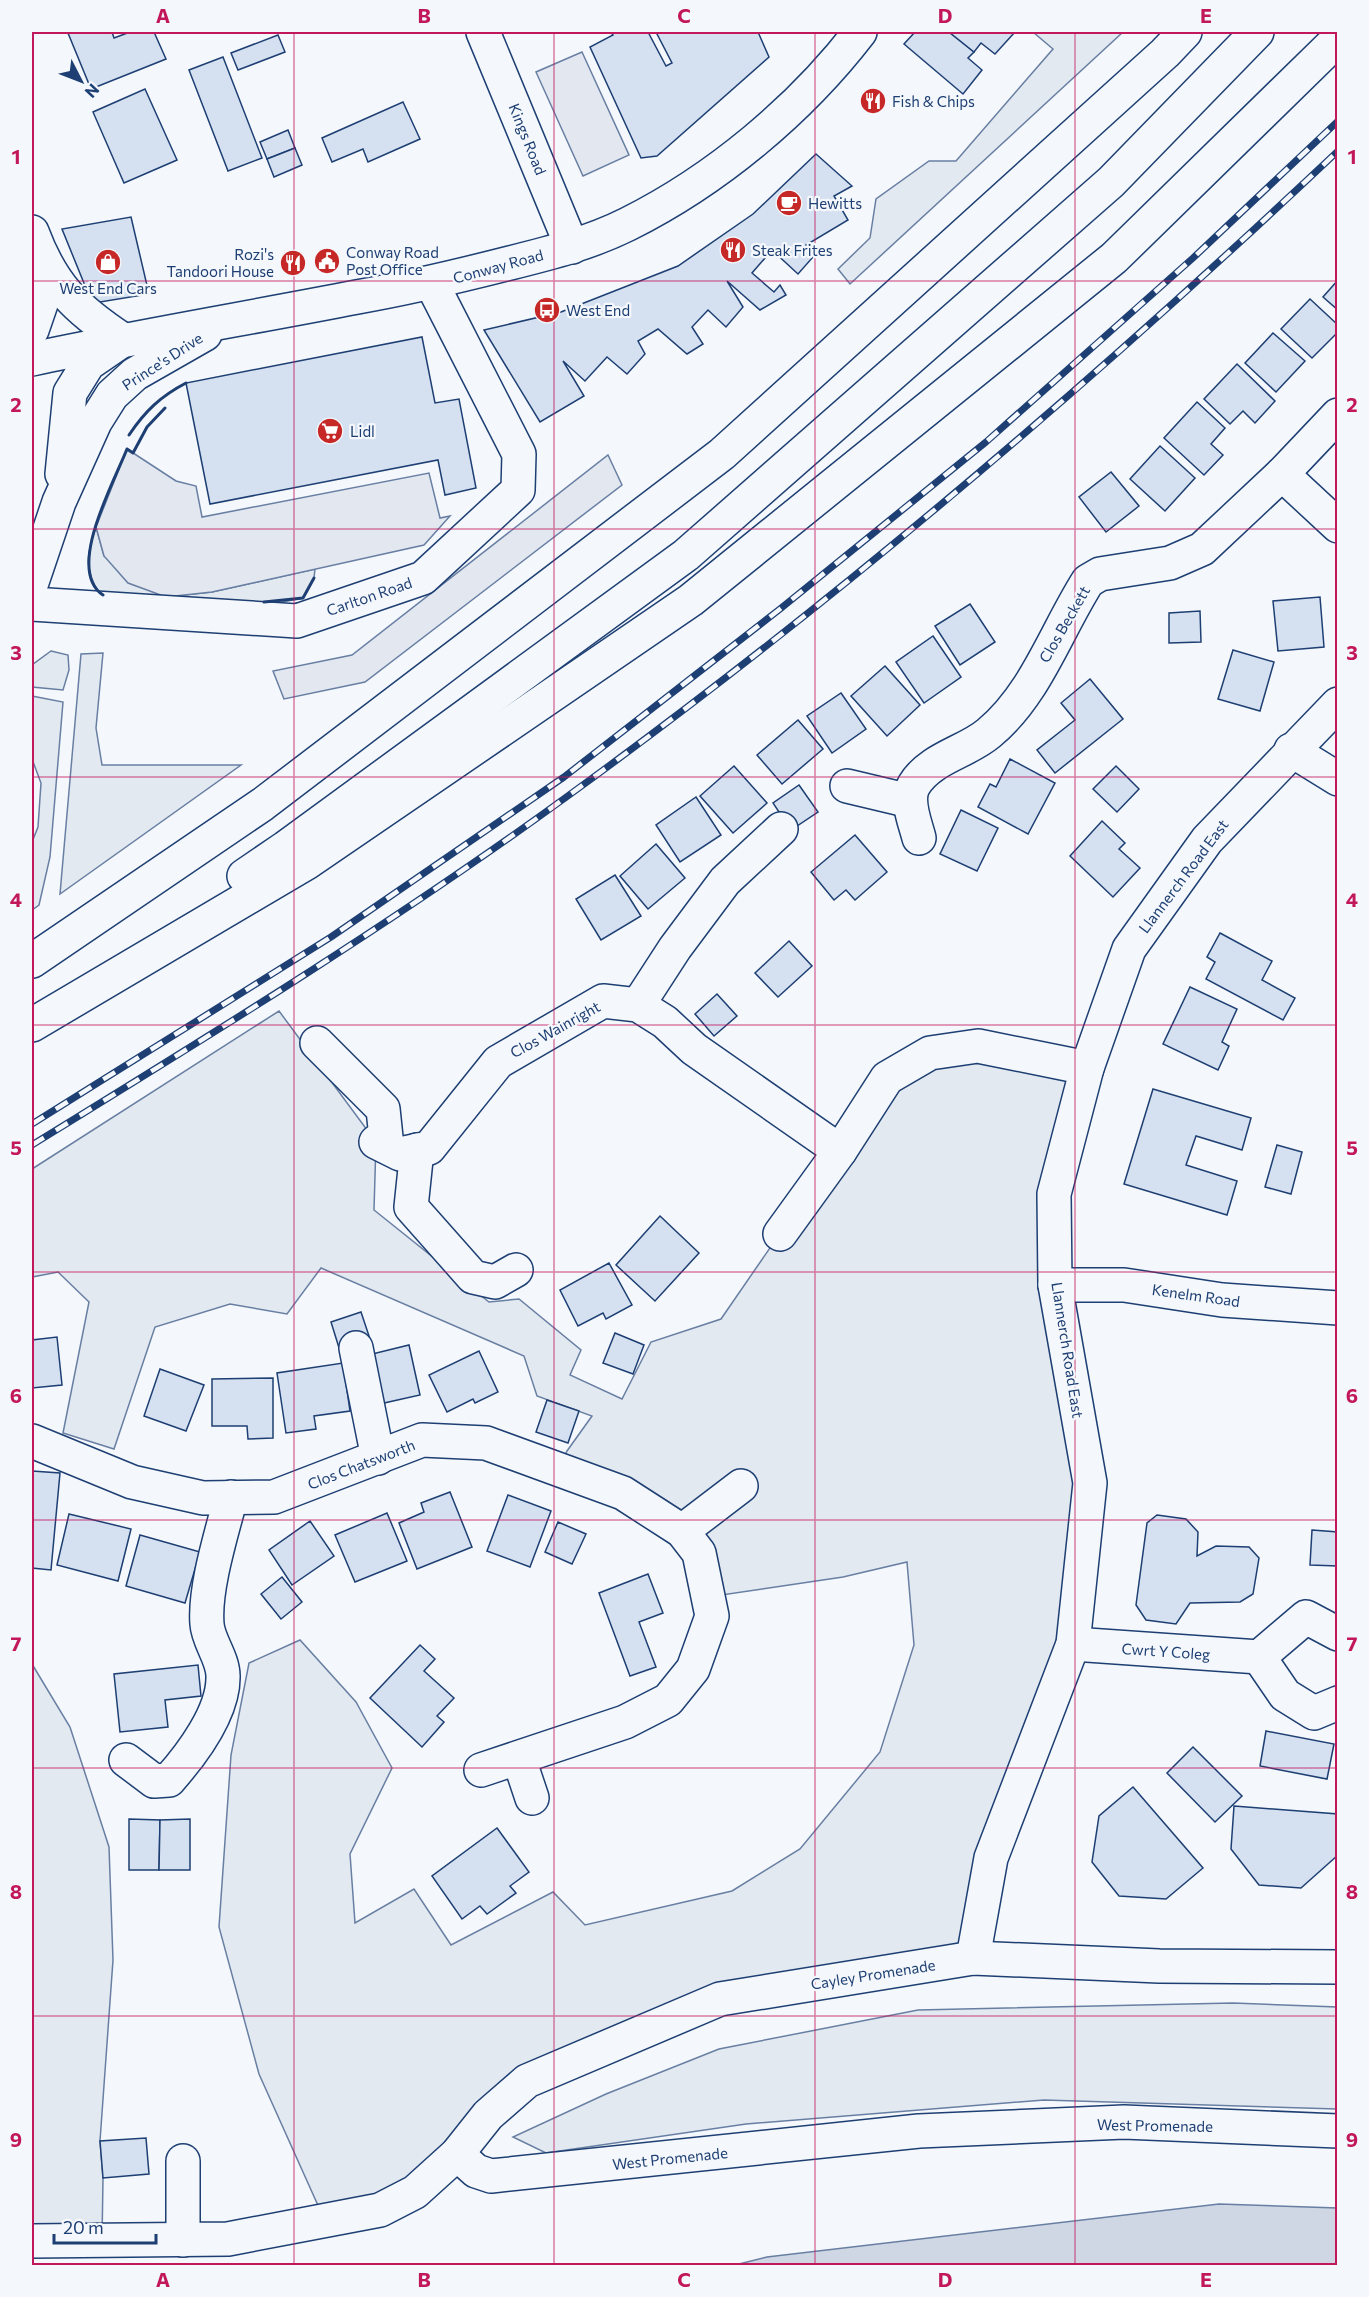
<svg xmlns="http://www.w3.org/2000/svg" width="1369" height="2297" viewBox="0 0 1369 2297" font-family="Commissioner,sans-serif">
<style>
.green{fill:#e3e9f0;stroke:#687fa3;stroke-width:1.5}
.parking{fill:#e3e8f0;stroke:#687fa3;stroke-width:1.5}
.water{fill:#cfd7e4;stroke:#687fa3;stroke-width:1.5}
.building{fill:#d5e0f0;stroke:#1d3f73;stroke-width:1.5}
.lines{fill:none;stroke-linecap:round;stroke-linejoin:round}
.minor-casing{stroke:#1d3f73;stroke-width:36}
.major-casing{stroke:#1d3f73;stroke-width:36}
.highway-casing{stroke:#1d3f73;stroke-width:36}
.minor{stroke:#f4f7fb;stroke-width:33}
.major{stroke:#f4f7fb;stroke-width:33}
.highway{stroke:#f4f7fb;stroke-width:33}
.rail-casing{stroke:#1d3f73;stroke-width:7}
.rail{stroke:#f4f7fb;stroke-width:4.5;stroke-dasharray:14;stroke-linecap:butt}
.wall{stroke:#1d3f73;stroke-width:3}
.grid{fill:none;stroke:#c2185b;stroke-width:1.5;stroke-opacity:0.55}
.labels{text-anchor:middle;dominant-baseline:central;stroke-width:4.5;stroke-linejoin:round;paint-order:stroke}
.poi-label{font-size:15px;fill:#1d3f73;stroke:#f4f7fb;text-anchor:start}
.street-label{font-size:15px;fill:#1d3f73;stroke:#f4f7fb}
.neatline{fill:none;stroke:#c2185b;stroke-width:2}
.grid-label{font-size:20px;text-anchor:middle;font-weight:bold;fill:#c2185b}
</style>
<rect width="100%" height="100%" fill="#f4f7fb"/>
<!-- green -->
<g class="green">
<polygon points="1033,32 1123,32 850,284 838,269 870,238 876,199 929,161 956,161 1053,49"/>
<path d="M96,527L104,556L166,597L212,592L315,569L314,578L303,598L277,603L118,600L100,595C84,569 86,556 96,527Z"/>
<polygon points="51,651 68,655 69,670 63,690 32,687 32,665"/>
<polygon points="103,653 96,728 102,765 241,765 60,894 81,654"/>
<polygon points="32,696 63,702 50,857 39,905 32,910 32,842 38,827 41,783 32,759"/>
<polygon points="279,1011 376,1142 374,1210 489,1302 519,1299 581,1350 570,1375 622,1399 651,1342 721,1319 887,1078 930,1053 1087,1068 1054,1194 1090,1483 1073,1644 973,1958 720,1999 527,2081 457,2154 325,2221 259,2074 219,1927 231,1755 249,1663 300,1640 356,1702 392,1768 350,1854 355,1923 414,1889 451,1945 553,1892 585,1925 732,1891 800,1849 880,1752 914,1645 907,1562 843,1577 708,1597 682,1531 558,1469 567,1451 592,1416 537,1396 524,1356 321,1268 287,1314 230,1304 155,1327 114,1449 63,1433 89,1302 58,1272 32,1277 32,1169"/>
<polygon points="32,1664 70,1727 109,1847 113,1960 100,2141 103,2178 102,2241 32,2241"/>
<polygon points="1233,2003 1337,2007 1337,2109 1044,2100 746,2124 546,2153 513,2137 606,2094 719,2049 918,2010"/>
</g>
<!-- parking -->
<g class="parking">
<polygon points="582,52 629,155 583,176 536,72"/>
<polygon points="127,449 176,481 196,486 202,517 429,473 440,518 450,516 424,545 212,592 166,597 128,583 104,556 96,527"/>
<polygon points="608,455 622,485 365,682 284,699 273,671 352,655"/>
</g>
<!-- water -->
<polygon class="water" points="1219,2204 1337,2208 1337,2265 735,2265 767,2257"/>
<!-- building -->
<g class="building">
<polygon points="73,32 112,32 114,38 130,32 154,32 166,59 91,89 68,33"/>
<polygon points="611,32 648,32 666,66 672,63 656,32 758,32 769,57 657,156 641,158 590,47 613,35"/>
<polygon points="915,32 949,32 974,52 968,58 982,70 963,94 904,44"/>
<polygon points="949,32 1015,32 995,54 981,43 974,52"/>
<polygon points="278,35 285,52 238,70 231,53"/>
<polygon points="223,57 262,158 228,171 189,70"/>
<polygon points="145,89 177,160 124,183 93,112"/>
<polygon points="403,102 420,139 368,162 363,149 332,162 322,138"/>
<polygon points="288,130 295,148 267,159 260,142"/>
<polygon points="295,148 302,165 274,177 267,159"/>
<polygon points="816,154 852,186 834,196 848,220 806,245 813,257 798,274 772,250 752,273 774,292 780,285 786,295 760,310 727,281 743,307 726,327 708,310 692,327 703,344 687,354 658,329 638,341 645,354 627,374 607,357 585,381 563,361 584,396 540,422 484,330 561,312 678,266 753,214"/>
<polygon points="131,217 149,294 100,302 90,298 62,229"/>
<polygon points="1338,280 1338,310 1323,297"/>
<polygon points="1310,299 1338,325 1338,332 1312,358 1281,329"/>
<polygon points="1273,333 1305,361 1276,392 1245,363"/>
<polygon points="422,337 435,403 459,399 476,488 445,495 438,460 210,504 186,383"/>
<polygon points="1237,364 1275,401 1255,423 1243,411 1230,424 1204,399"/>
<polygon points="1197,402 1225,428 1211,444 1223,455 1204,475 1164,438"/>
<polygon points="1160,446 1195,478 1165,511 1130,479"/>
<polygon points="1111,472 1139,506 1106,532 1079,497"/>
<polygon points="1320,597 1324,647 1278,651 1273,601"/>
<polygon points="970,604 995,642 960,665 935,626"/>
<polygon points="1200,611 1201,642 1169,643 1169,613"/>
<polygon points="933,636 961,677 924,703 896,662"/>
<polygon points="1233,650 1274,662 1260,711 1218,699"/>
<polygon points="885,666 920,705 887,736 851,696"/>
<polygon points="1090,679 1123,719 1055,773 1037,750 1075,720 1061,703"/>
<polygon points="841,693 866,729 832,753 807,716"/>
<polygon points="798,720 823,749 782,784 757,755"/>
<polygon points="1010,759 1055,783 1028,834 978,807 990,784 996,787"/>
<polygon points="734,766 767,803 733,833 700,796"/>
<polygon points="1116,766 1139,789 1117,812 1093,789"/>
<polygon points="799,785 818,812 791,830 773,803"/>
<polygon points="696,797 721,835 680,862 656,825"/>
<polygon points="961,810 998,828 977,871 940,854"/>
<polygon points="1102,821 1125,843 1119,849 1140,868 1113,897 1070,856"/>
<polygon points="855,835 887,872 855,900 846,890 834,900 811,872"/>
<polygon points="656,844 685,878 648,909 620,876"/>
<polygon points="615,875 641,916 601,940 576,899"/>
<polygon points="1220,933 1272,961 1262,980 1295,998 1283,1020 1206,979 1215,962 1207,957"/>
<polygon points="789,941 812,966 778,997 755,973"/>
<polygon points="1190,987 1237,1009 1222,1042 1229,1046 1218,1070 1163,1044"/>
<polygon points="717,994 737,1016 714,1036 695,1014"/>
<polygon points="1153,1089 1251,1118 1242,1150 1196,1136 1186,1165 1237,1181 1227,1215 1124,1184"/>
<polygon points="1277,1145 1302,1152 1291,1194 1265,1187"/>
<polygon points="660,1216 699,1253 655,1301 616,1265"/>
<polygon points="609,1263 632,1305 606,1319 603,1313 578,1326 560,1290"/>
<polygon points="361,1312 371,1342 340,1351 331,1322"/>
<polygon points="615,1333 644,1345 633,1374 603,1363"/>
<polygon points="57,1337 62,1385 32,1388 32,1340"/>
<polygon points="409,1345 420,1395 375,1405 364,1356"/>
<polygon points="479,1351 498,1392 475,1403 473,1399 447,1412 429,1375"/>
<polygon points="343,1363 350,1411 314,1416 316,1429 286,1433 277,1373"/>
<polygon points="160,1369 204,1385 186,1431 144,1416"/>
<polygon points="273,1378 273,1438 248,1439 247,1426 212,1426 212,1379"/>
<polygon points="547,1400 579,1411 568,1443 536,1432"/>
<polygon points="32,1471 60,1473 51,1570 32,1568"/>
<polygon points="450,1492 472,1547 417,1569 399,1523 424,1512 421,1503"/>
<polygon points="508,1495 551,1511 530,1567 487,1551"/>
<polygon points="387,1513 407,1561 355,1582 335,1535"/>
<polygon points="69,1514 131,1529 118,1581 57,1565"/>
<polygon points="1157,1515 1186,1519 1198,1532 1197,1556 1216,1546 1249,1547 1259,1558 1253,1594 1240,1602 1190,1603 1176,1624 1146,1620 1136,1605 1147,1523"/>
<polygon points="310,1521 334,1556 292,1585 269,1550"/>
<polygon points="558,1522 586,1534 572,1564 545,1552"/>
<polygon points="1312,1530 1338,1532 1338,1566 1310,1565"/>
<polygon points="140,1535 200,1552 185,1603 126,1586"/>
<polygon points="648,1574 663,1613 639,1622 656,1667 630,1676 599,1593"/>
<polygon points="282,1577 302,1602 281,1619 261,1594"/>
<polygon points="420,1645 435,1659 424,1671 454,1698 437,1716 444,1722 422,1747 370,1698"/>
<polygon points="198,1665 201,1696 165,1700 168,1727 120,1732 114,1674"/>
<polygon points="1266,1731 1334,1744 1327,1779 1260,1766"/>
<polygon points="1193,1747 1242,1796 1215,1822 1167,1773"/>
<polygon points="1133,1787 1203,1868 1166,1899 1119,1896 1092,1862 1099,1816"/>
<polygon points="1234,1806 1338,1814 1338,1855 1301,1888 1259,1885 1231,1849"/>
<polygon points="129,1819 160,1820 159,1870 129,1870"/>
<polygon points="190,1819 190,1870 159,1870 160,1820"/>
<polygon points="497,1828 529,1872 510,1886 516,1893 487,1914 480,1906 462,1919 432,1876"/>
<polygon points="146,2138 149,2174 103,2178 100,2141"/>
</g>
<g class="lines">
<!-- minor casing -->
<g class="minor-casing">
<g id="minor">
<polyline points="1282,474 1338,526"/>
<polyline points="32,604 297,621 423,578 518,490 519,454 432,284"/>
<polyline points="1291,750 1338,779"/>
<polyline points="847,786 910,801"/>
<path d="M919,838C915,822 905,800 914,785C930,758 967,752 989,733C1036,694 1056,631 1088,581L1100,574L1170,563L1202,549L1282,474L1338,415"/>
<polyline points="638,1005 675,948 725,881 781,829"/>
<polyline points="317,1043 383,1109 387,1147"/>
<polyline points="376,1142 400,1154 429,1148 498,1062 603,1001 638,1005 665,1022 694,1049 840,1151"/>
<polyline points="417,1150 411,1207 473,1277 495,1282 516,1270"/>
<polyline points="780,1234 840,1151 887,1078 930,1053 978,1046 1087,1068"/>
<polyline points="1055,1285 1124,1285 1222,1300 1338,1308"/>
<polyline points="356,1348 378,1458"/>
<polyline points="32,1441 132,1482 203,1498 274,1497 422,1440 486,1443 623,1493 682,1531 699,1553 712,1616 693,1669 668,1700 625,1722 481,1770"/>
<polyline points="682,1531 741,1486"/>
<polyline points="1073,1644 1259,1657 1306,1617 1338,1634"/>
<polyline points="1259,1657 1285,1695 1314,1713 1338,1703"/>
<polyline points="519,1759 532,1798"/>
<path d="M126,1760L154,1781L169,1780C191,1755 224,1712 223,1676C223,1658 208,1641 207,1624C204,1588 222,1532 231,1497"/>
<polyline points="973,1958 991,1858 1073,1644 1090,1483 1055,1285 1054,1194 1087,1068 1129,949 1207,840 1338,704"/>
<polyline points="457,2154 476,2171 491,2176 919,2131 1124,2122 1338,2131"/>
<polyline points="183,2240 183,2161"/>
<polyline points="32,2241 228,2239 380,2210 415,2192 457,2154 488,2115 527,2081 720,1999 973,1958 1159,1966 1338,1967"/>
</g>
</g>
<!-- major casing -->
<g class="major-casing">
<g id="major">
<polyline points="483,32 572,247"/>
<path d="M32,232C52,286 76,309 123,340L88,364L70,393L62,474"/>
<polyline points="32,330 43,298 40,257"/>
<path d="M32,359C140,336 249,318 357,297C409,288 459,276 510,263C550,253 590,243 628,224C716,180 800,110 860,32"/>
<polyline points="32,582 59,502 95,422 112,395 135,374 205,334"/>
</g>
</g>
<!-- highway casing -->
<g class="highway-casing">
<g id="highway">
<polyline points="244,876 285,848 686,555 1111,182 1257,32"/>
<polyline points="32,961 263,804 722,454 1165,53 1185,32"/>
<polyline points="32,1025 308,862 691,600 1114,258 1338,39"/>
</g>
</g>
<!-- minor -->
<use href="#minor" class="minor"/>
<!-- major -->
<use href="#major" class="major"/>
<!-- highway -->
<use href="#highway" class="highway"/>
<!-- rail casing -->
<g class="rail-casing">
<g id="rail">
<polyline points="32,1124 331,937 564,777 780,609 986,442 1193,258 1338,121"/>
<path d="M32,1145C212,1034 393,923 565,798C837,601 1094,381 1338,151"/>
</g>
</g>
<!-- rail -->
<use href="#rail" class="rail"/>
<!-- wall -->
<g class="wall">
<path d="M129,435C145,411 161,396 186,383"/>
<path d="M103,595C65,570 114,482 127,449L133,453L147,427L165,408"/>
<polyline points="264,602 303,598 314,578"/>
</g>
</g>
<!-- grid -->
<path class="grid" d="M294,32V2266M554,32V2266M815,32V2266M1075,32V2266M32,281H1338M32,529H1338M32,777H1338M32,1025H1338M32,1272H1338M32,1520H1338M32,1768H1338M32,2016H1338"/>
<!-- icons -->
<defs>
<g id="restaurant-disc" transform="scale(1.35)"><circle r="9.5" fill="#c62828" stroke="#f4f7fb"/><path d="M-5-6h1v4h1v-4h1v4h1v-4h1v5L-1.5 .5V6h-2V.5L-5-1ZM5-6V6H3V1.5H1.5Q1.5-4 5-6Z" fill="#fff"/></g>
<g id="cafe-disc" transform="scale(1.35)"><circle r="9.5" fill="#c62828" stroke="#f4f7fb"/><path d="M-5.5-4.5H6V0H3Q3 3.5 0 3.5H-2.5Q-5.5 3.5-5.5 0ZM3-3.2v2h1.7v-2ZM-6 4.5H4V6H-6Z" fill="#fff"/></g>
<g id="civic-disc" transform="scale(1.35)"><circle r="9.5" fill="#c62828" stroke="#f4f7fb"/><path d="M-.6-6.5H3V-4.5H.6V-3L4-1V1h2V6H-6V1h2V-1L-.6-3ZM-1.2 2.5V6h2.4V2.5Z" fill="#fff"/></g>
<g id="shop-disc" transform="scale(1.35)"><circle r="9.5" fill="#c62828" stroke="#f4f7fb"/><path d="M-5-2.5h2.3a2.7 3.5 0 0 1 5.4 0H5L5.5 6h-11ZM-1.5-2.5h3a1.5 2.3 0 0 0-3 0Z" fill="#fff"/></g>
<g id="bus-disc" transform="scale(1.35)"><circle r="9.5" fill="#c62828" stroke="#f4f7fb"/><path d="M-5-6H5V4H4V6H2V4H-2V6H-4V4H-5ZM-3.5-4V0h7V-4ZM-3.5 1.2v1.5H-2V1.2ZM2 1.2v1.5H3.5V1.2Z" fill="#fff"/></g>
<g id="supermarket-disc" transform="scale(1.35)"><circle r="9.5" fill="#c62828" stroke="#f4f7fb"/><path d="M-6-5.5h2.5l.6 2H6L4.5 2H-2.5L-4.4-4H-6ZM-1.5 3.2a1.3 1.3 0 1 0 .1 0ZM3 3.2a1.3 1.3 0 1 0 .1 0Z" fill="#fff"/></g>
</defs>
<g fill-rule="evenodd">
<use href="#restaurant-disc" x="873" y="101"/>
<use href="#cafe-disc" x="789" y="203"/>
<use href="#restaurant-disc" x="733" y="250"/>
<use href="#civic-disc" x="327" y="261"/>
<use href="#shop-disc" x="108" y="262"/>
<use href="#restaurant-disc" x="293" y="263"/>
<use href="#bus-disc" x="547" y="310"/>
<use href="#supermarket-disc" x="330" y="431"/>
</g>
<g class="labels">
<!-- poi labels -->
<g class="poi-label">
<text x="892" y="101">Fish &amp; Chips</text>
<text x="808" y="203">Hewitts</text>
<text x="752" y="250">Steak Frites</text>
<text x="346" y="252">Conway Road<tspan x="346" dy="17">Post Office</tspan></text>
<text x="274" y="254" text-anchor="end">Rozi's<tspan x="274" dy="17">Tandoori House</tspan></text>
<text x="108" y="288" text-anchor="middle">West End Cars</text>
<text x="566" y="310">West End</text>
<text x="350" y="431">Lidl</text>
</g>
<!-- street labels -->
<g class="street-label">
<text transform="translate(528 139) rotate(68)">Kings Road</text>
<text transform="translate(498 266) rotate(-15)">Conway Road</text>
<text transform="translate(162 361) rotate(-33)">Prince's Drive</text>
<text transform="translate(369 596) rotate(-19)">Carlton Road</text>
<text transform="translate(1064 624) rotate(-60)">Clos Beckett</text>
<text transform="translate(1183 876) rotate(-53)">Llannerch Road East</text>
<text transform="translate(555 1029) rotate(-29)">Clos Wainright</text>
<text transform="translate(1196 1295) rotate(8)">Kenelm Road</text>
<text transform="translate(1068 1350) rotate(81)">Llannerch Road East</text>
<text transform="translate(361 1464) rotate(-21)">Clos Chatsworth</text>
<text transform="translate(1166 1651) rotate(4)">Cwrt Y Coleg</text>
<text transform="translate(873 1974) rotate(-9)">Cayley Promenade</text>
<text transform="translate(1155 2125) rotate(1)">West Promenade</text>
<text transform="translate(670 2158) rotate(-6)">West Promenade</text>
</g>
</g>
<!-- border -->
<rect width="1369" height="2297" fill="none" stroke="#f4f7fb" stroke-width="66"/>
<!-- north arrow -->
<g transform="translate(81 81) rotate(132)" stroke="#f4f7fb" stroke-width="4.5" paint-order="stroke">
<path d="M0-4.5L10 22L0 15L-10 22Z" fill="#1d3f73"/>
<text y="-9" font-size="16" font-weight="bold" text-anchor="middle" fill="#1d3f73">N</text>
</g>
<!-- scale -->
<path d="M54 2234v9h102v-9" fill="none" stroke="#1d3f73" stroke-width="3"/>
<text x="63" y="2234" font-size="18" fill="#1d3f73" stroke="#f4f7fb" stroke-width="4.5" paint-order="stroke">20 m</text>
<rect x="33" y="33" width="1303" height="2231" class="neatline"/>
<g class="grid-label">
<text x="163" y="23">A</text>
<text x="424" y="23">B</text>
<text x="684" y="23">C</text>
<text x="945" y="23">D</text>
<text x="1206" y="23">E</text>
<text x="16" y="164">1</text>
<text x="1352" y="164">1</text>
<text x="16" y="412">2</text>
<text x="1352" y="412">2</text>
<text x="16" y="660">3</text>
<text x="1352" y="660">3</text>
<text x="16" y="907">4</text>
<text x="1352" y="907">4</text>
<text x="16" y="1155">5</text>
<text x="1352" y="1155">5</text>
<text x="16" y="1403">6</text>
<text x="1352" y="1403">6</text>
<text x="16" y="1651">7</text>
<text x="1352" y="1651">7</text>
<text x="16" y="1899">8</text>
<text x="1352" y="1899">8</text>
<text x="16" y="2147">9</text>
<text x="1352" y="2147">9</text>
<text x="163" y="2287">A</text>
<text x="424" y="2287">B</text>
<text x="684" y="2287">C</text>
<text x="945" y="2287">D</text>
<text x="1206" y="2287">E</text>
</g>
</svg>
